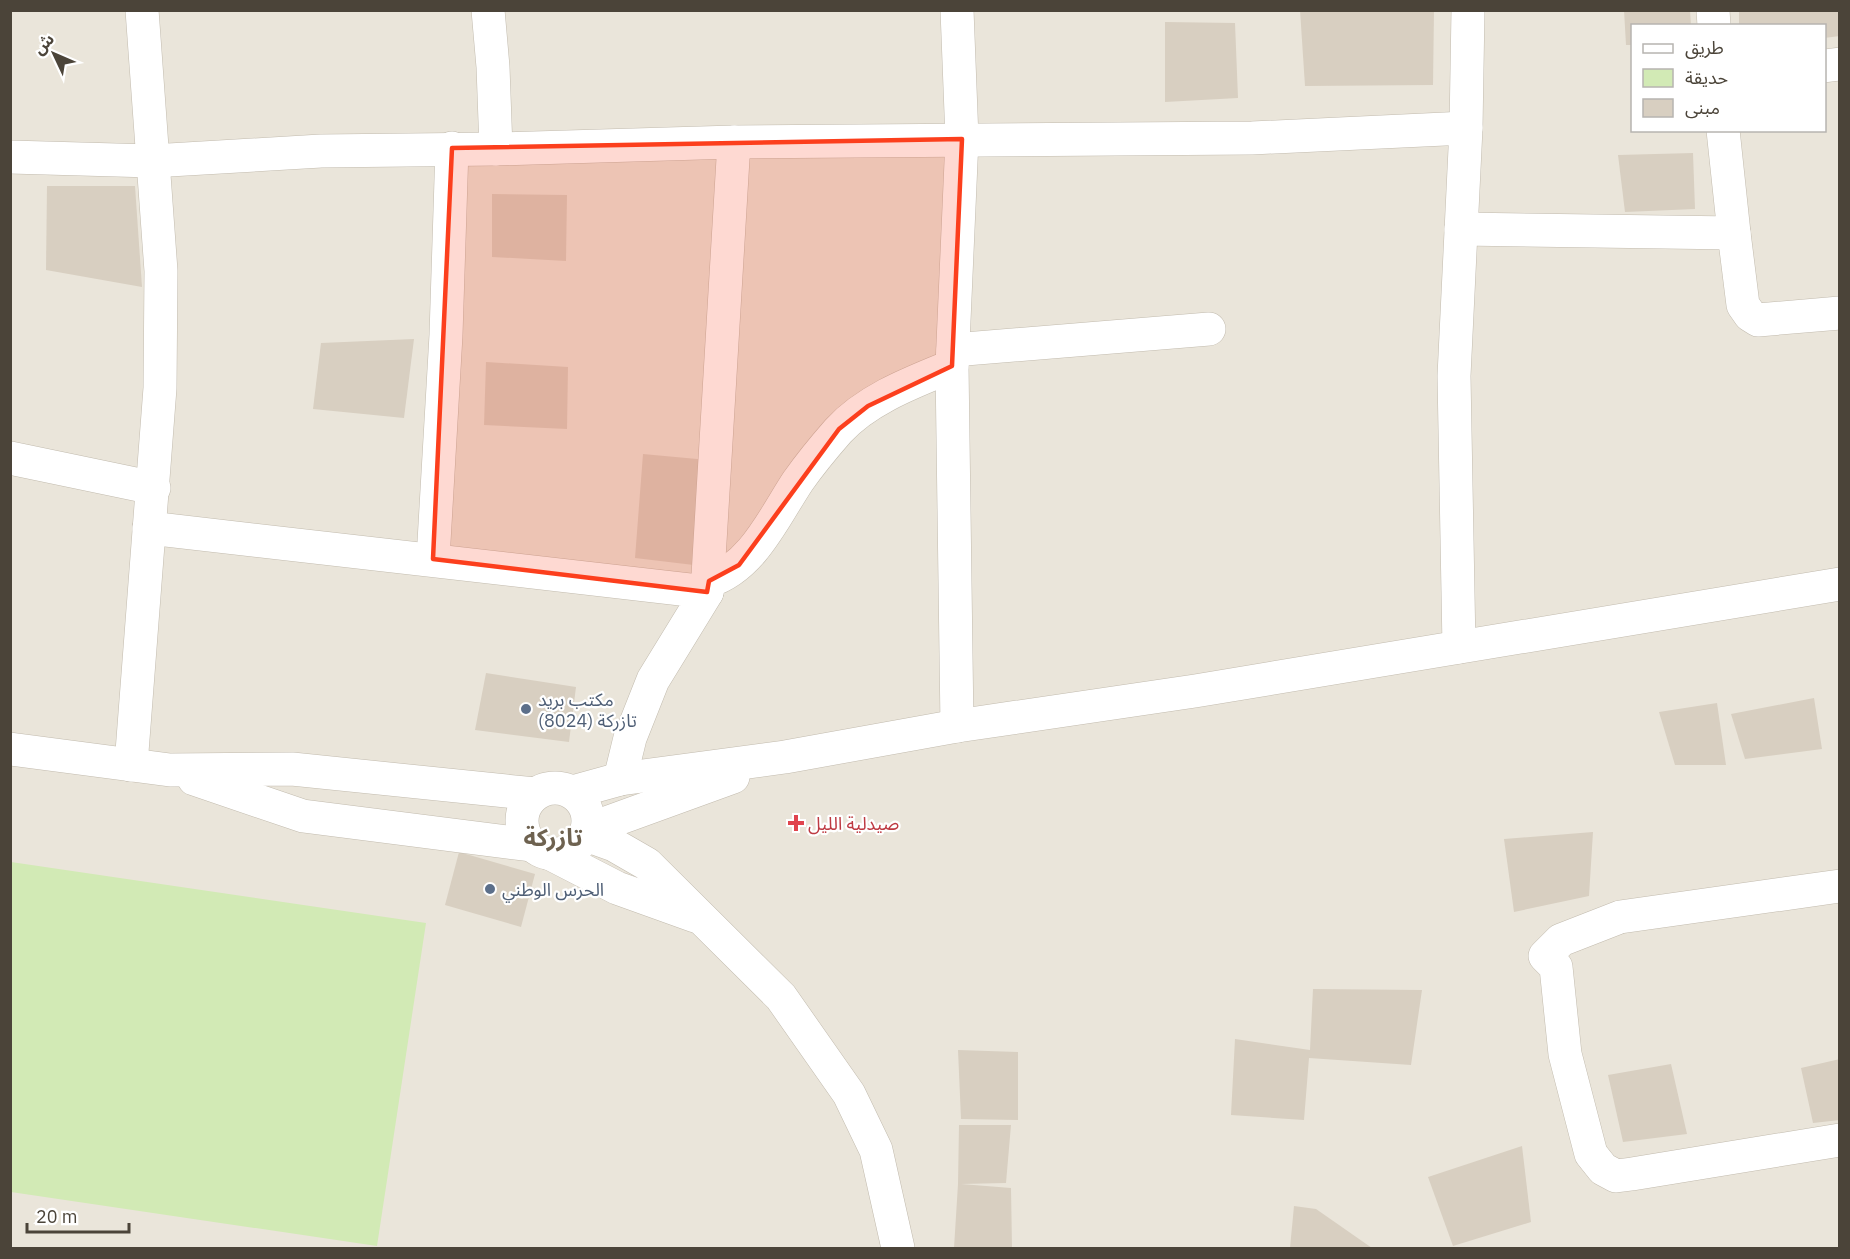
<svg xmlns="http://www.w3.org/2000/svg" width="1850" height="1259" viewBox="0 0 1850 1259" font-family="'IBM Plex Sans','Noto Sans Arabic',sans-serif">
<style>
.residential{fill:#eae5da;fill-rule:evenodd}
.green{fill:#d2eab5}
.building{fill:#d8cfc1}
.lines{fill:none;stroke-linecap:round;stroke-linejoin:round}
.minor-casing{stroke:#c2bbae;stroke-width:34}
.minor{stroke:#fff;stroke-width:33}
.marked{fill:#fc3f1d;fill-opacity:0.2;stroke:#fc3f1d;stroke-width:4.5;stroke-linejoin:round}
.service-dot{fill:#5c6f8a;stroke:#fff;stroke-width:2}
.health-dot{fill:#e0444e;stroke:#fff;stroke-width:2}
.labels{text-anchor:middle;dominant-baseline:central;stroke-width:4.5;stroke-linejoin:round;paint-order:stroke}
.service-label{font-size:18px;fill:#4e5e75;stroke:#fff;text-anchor:start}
.health-label{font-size:18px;fill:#be3a42;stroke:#fff;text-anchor:start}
.district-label{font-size:24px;font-weight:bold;fill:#6e6250;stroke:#fff}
</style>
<rect width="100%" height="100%" fill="#f6f3ec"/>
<!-- residential -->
<path class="residential" d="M11,11H1839V1248H11ZM1632,26H1824V130H1632Z"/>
<!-- green -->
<polygon class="green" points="11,862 426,923 377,1246 11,1192"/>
<!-- building -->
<g class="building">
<polygon points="1300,10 1434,10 1433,85 1305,86"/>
<polygon points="1624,10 1690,10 1691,26 1632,26 1632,45 1626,45"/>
<polygon points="1739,10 1840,10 1840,36 1824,38 1824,26 1739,26"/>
<polygon points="1165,22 1235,23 1238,98 1165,102"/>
<polygon points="1693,153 1695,209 1625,212 1618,155"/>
<polygon points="47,186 135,186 142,287 46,270"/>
<polygon points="492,194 567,195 566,261 492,257"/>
<polygon points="414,339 404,418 313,409 321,343"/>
<polygon points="486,362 568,367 567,429 484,425"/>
<polygon points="643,454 708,460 702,566 635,558"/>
<polygon points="486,673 576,687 569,742 475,730"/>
<polygon points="1814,698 1822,749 1745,759 1731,714"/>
<polygon points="1717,703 1726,765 1675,765 1659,712"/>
<polygon points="1593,832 1589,896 1514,912 1504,839"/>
<polygon points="459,852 535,874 521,927 445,905"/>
<polygon points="1313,989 1422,990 1411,1065 1309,1058 1304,1120 1231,1115 1235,1039 1310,1050"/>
<polygon points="958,1050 1018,1052 1018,1120 961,1119"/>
<polygon points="1840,1059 1840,1120 1813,1123 1801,1068"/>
<polygon points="1671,1064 1687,1134 1623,1142 1608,1075"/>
<polygon points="959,1125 1011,1125 1006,1183 961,1184 1011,1188 1012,1248 954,1248 958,1184"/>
<polygon points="1522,1146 1531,1222 1453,1246 1428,1177"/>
<polygon points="1294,1206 1316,1209 1372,1248 1290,1248"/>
</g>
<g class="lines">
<!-- minor casing -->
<g class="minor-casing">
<g id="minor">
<polyline points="488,10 493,67 496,149"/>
<polyline points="957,10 962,139 952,366 957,726"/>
<polyline points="1713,10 1714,26"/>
<polyline points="1824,66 1840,64"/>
<polyline points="10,157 152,161 321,151 496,149 734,142 1252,138 1466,128"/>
<polyline points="1461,229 1734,233 1723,130"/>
<polyline points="1734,233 1743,305 1750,315 1758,320 1840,313"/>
<polyline points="953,350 1209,329"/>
<polyline points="10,458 154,488"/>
<polyline points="149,528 707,592 653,680 630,738 620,779"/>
<polyline points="433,559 446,335 452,148"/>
<path d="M709,581C753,567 774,517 798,481C810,464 824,447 838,431C867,399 913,382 952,366"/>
<polyline points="707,592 734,142"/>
<polyline points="1459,647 1454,376 1466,128 1468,10"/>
<polyline points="10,749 170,770 292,769 535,794"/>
<polyline points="131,765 160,388 161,271 142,10"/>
<polyline points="194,779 303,816 531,845"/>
<circle cx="555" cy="821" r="33"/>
<polyline points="573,792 620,779 785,757 957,726 1195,691 1840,584"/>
<polyline points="587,830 733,777"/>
<polyline points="586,835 614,845 647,864 781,997 849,1094 876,1150 898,1248"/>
<polyline points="551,854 617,888 695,916"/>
<polyline points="1840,886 1620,917 1561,940 1545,956 1556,967 1565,1054 1591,1154 1603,1169 1616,1176 1632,1174 1840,1140"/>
</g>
</g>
<!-- minor -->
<use href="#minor" class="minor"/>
</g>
<!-- marked area -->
<path class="marked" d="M962,139L952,366L868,406L839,429L739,565L709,581L707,592L433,559L452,148Z"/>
<!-- markers -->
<g class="service-dot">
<circle cx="526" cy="709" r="6"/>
<circle cx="490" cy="889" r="6"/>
</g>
<path class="health-dot" d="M793 814h6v6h6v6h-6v6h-6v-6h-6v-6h6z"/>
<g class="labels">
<!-- service labels -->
<g class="service-label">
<text x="538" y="699">مكتب بريد<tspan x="538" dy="21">تازركة (8024)</tspan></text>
<text x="502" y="889">الحرس الوطني</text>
</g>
<!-- health labels -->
<g class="health-label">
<text x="808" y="823">صيدلية الليل</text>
</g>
<!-- district labels -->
<g class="district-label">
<text x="553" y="837">تازركة</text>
</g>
</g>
<!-- border -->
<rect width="1850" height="1259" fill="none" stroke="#4b4439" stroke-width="24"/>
<!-- legend -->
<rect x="1631" y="24" width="195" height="108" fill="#ffffff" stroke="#b7b4b0" stroke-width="1.5"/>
<rect x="1643" y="44" width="30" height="9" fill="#ffffff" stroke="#b7b4b0" stroke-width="1.5"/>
<text x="1685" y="54" font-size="18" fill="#4b4439">طريق</text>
<rect x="1643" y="69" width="30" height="18" fill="#d2eab5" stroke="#b7b4b0" stroke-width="1.5"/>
<text x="1685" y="84" font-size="18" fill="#4b4439">حديقة</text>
<rect x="1643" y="99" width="30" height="18" fill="#d8cfc1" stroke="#b7b4b0" stroke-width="1.5"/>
<text x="1685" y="114" font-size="18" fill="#4b4439">مبنى</text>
<!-- north arrow -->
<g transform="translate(54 54) rotate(314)" stroke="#ffffff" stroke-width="4.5" paint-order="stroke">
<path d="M0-4.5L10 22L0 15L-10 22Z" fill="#4b4439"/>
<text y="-9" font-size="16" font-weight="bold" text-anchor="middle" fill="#4b4439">ش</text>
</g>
<!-- scale -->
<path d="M27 1223v9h102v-9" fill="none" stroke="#4b4439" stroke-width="3"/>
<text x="36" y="1223" font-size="18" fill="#4b4439" stroke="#ffffff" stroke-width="4.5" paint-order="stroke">20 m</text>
</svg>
